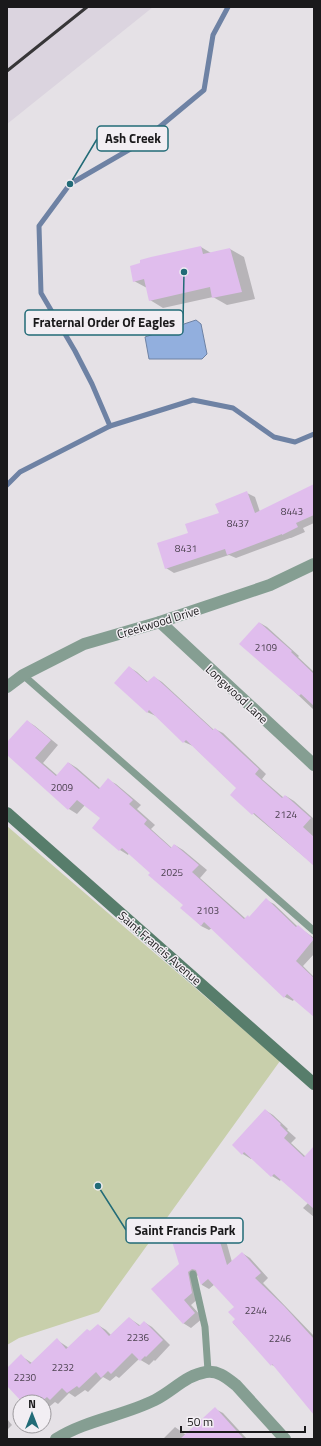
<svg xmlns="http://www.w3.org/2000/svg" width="321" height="1446" viewBox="0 0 321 1446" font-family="'Titillium Web',sans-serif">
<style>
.built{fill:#dbd4df}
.green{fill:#c8cfab}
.water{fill:#92afde;stroke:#6e82a4}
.shadow{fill:#0003}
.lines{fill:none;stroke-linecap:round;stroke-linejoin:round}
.stream{stroke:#6e82a4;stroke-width:5}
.building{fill:#e0bded}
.lane{stroke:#859e92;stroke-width:7}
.street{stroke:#859e92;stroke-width:12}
.secondary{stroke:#577d6b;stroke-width:12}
.rail{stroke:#373638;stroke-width:3}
.labels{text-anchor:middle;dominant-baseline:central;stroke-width:3;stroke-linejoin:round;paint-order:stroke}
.number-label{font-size:10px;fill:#4c4250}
.street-label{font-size:12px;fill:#1a191b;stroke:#f2eef3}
.leader{fill:none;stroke:#226b77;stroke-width:1.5}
.callout-dot{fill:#226b77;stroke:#f2eef3;stroke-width:1.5}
.callout{fill:#f2eef3;stroke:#226b77;stroke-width:1.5}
.callout-label{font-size:13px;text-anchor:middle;font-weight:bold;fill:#1a191b}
</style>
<rect width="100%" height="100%" fill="#e5e1e6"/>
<!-- built -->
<polygon class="built" points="7,7 153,7 7,124"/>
<!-- green -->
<polygon class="green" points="7,826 280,1061 99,1312 19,1338 7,1345"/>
<!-- water -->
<polygon class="water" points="196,320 201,324 207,354 202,359 149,359 145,337"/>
<!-- shadow -->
<g class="shadow">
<polygon points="201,247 211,253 230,249 244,257 255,299 227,305 213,297 163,308 150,300 147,288 134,281"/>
<polygon points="314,486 314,523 303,528 305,532 291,538 290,538 236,558 229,555 174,573 166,568 190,534 220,514 247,493 255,497 260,512"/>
<polygon points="260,623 267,627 299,656 298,657 314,672 314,710 278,676"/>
<polygon points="129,667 137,672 148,682 154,677 162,682 214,730 215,729 223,733 266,774 262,779 284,798 286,796 294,801 314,819 314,865 231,795 237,788 193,746 184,742 156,716 147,712"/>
<polygon points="27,721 35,726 58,745 43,763 58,776 69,763 77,768 101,789 108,780 116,784 141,805 137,809 155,825 151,829 172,848 175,845 183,850 207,870 200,878 246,919 250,918 266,900 274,904 297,926 314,938 314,954 303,966 314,977 314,1016 294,999 293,1001 285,997 212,928 209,930 201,926 185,905 151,873 129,853 128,855 120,850 93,828 101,818 85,805 77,814 69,809 7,754 7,743"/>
<polygon points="265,1110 273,1115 288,1129 287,1130 296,1138 291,1143 306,1157 314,1148 314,1217 303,1208 308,1203 281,1179 280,1181 272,1176 252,1158 251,1159 243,1154 233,1145"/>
<polygon points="215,1226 223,1230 232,1262 242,1253 250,1258 268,1278 263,1283 314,1336 314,1414 276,1367 272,1365 233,1323 236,1320 236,1307 215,1284 209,1289 202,1285 199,1274 196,1277 200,1297 191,1305 203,1318 191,1328 183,1323 180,1264"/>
<polygon points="129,1318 141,1326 144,1322 152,1327 170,1345 155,1361 154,1360 149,1365 139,1359 119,1378 116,1376 110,1381 103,1377 88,1392 85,1390 75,1397 69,1393 58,1404 55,1402 44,1411 44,1402 24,1402 7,1384 7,1369 21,1356 32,1363 57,1340 69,1348 98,1325 106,1330 111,1335"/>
<polygon points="215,1409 223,1413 247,1439 163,1439 175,1427 186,1435"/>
<polygon points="7,1419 12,1425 7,1430"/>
</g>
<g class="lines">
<!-- stream -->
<g class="stream">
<polyline points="110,426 92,384 75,351 41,293 39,226 70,184 139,144 204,90 213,35 228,7"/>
<polyline points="7,485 20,472 110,426 193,400 233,408 274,437 295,442 314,434"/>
</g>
</g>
<!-- building -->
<g class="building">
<polygon points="201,246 203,254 230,248 242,292 212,298 210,287 149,301 144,279 133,282 130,266 140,263 140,260 151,257"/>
<polygon points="314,484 314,515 296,523 298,527 282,535 282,534 227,555 225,549 165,569 157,543 188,533 185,524 219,513 215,504 247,491 255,513"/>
<polygon points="259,622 292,651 291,652 314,674 314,706 301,694 299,696 239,644"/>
<polygon points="129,666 147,682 154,676 213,730 215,728 259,769 255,774 282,798 285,795 311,818 303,827 314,837 314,866 254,813 252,815 230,795 236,788 186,740 183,743 149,710 147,713 114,683"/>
<polygon points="27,720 51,740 35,758 56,776 68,762 99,789 108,778 133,800 129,804 147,820 144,824 171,848 174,844 199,865 192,872 244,919 248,915 249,917 266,898 296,927 298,925 314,939 296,961 314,978 314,1017 287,994 284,998 204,922 201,926 180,908 183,905 148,875 150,873 122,848 119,851 92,828 100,818 77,800 68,810 7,755 7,742"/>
<polygon points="265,1109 281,1124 280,1125 288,1133 284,1138 304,1157 314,1146 314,1209 274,1174 271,1177 244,1152 242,1155 232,1145"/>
<polygon points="215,1225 227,1265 242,1252 261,1273 255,1278 284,1306 314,1339 314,1415 272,1364 271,1366 232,1322 235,1319 228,1312 234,1307 208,1279 201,1285 196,1270 192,1269 188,1272 192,1293 184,1300 195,1313 183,1324 151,1289 179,1264 171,1238"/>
<polygon points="129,1317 139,1326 144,1321 163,1340 146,1357 145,1356 140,1361 132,1353 111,1374 108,1371 101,1378 96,1372 79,1388 77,1386 67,1393 62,1388 50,1400 47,1397 41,1402 22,1402 7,1386 7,1368 21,1354 30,1364 57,1338 66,1349 87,1329 90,1331 98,1324 109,1336"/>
<polygon points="215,1407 244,1439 180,1439"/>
</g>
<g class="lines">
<!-- lane -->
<g class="lane">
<polyline points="23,675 314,931"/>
<polyline points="193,1274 205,1327 208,1371"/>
</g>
<!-- street -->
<g class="street">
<polyline points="160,622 314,765"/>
<polyline points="7,687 23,675 84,644 160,622 270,585 314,564"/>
<path d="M56,1439C86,1420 123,1416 155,1400C173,1391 186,1375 206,1372C218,1370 227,1378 236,1385L285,1439"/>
</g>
<!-- secondary -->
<polyline class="secondary" points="7,813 314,1084"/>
<!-- rail -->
<polyline class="rail" points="7,71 87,7"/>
</g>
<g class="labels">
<!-- number labels -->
<g class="number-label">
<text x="292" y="511">8443</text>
<text x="238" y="523">8437</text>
<text x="186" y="548">8431</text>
<text x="266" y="647">2109</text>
<text x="62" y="787">2009</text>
<text x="286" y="814">2124</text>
<text x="172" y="872">2025</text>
<text x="208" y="910">2103</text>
<text x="256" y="1310">2244</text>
<text x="138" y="1337">2236</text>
<text x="280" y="1338">2246</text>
<text x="63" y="1367">2232</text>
<text x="25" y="1377">2230</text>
</g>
<!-- street labels -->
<g class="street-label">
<text transform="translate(158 622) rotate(-17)">Creekwood Drive</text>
<text transform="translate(237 694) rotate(43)">Longwood Lane</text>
<text transform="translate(160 948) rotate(41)">Saint Francis Avenue</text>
</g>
</g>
<!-- callouts -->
<path class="leader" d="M70 184L97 139M184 272L183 323M98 1186L126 1230"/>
<g class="callout-dot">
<circle cx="70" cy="184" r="4"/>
<circle cx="184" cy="272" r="4"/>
<circle cx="98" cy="1186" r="4"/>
</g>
<g class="callout">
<rect x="97" y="126" width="71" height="25" rx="4"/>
<rect x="25" y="310" width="158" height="25" rx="4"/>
<rect x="126" y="1218" width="117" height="25" rx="4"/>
</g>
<g class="callout-label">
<text x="133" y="143">Ash Creek</text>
<text x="104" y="327">Fraternal Order Of Eagles</text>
<text x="185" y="1235">Saint Francis Park</text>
</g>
<!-- border -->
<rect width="321" height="1446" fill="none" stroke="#1a191b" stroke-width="16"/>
<!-- north arrow -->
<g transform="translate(32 1414)"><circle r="19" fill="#f2eef3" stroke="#9c999d"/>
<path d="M0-3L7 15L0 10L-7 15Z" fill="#226b77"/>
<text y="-6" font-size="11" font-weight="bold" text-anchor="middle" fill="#1a191b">N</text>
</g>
<!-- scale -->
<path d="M181 1426v6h124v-6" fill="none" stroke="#1a191b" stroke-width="2"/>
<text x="187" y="1426" font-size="12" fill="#1a191b" stroke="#f2eef3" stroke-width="3" paint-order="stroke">50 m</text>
</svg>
